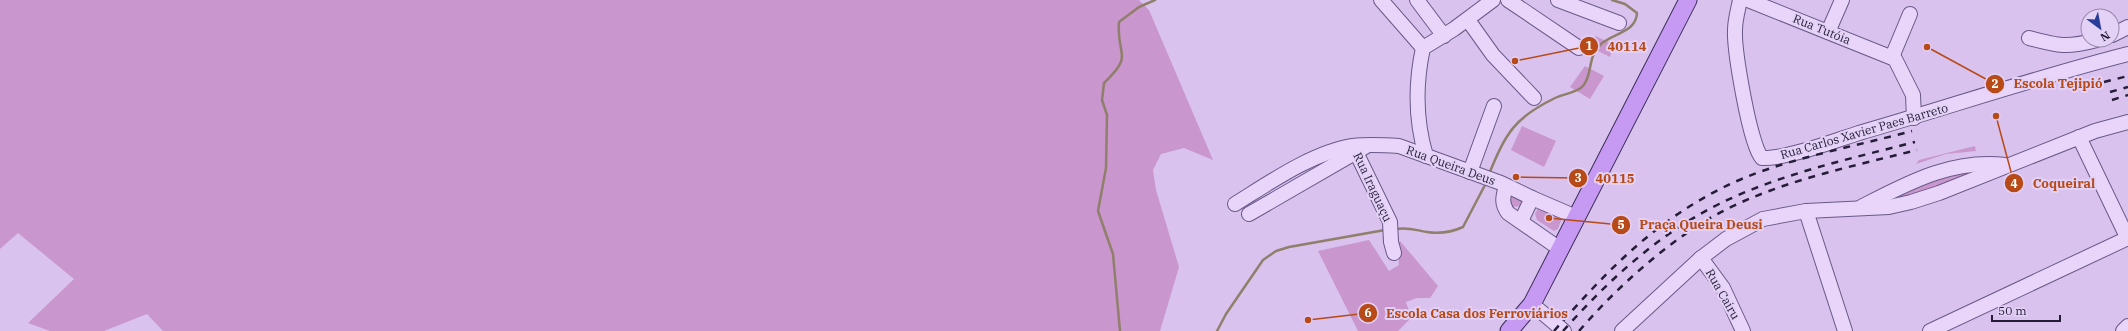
<svg xmlns="http://www.w3.org/2000/svg" width="2128" height="331" viewBox="0 0 2128 331" font-family="'IBM Plex Serif',serif">
<style>
.green{fill:#c996cd}
.lines{fill:none;stroke-linecap:round;stroke-linejoin:round}
.stream{stroke:#8f7f6b;stroke-width:2.5}
.minor-casing{stroke:#695988;stroke-width:16}
.major-casing{stroke:#392d56;stroke-width:19}
.minor{stroke:#e8d5f9;stroke-width:14}
.major{stroke:#c699f2;stroke-width:17}
.rail{stroke:#251d38;stroke-width:2.5;stroke-dasharray:7 7;stroke-linecap:butt}
.labels{text-anchor:middle;dominant-baseline:central;stroke-width:4;stroke-linejoin:round;paint-order:stroke}
.street-label{font-size:12px;fill:#251d38;stroke:#e4d1f6}
.leader{fill:none;stroke:#b74a17;stroke-width:1.5}
.callout-dot{fill:#b74a17;stroke:#e4d1f6;stroke-width:1.5}
.mark-label{font-size:12px;text-anchor:middle;font-weight:bold;fill:#fff}
.callout-label{font-size:13px;text-anchor:middle;font-weight:bold;fill:#b74a17;stroke:#e4d1f6;stroke-width:4;stroke-linejoin:round;paint-order:stroke}
</style>
<rect width="100%" height="100%" fill="#d9c2ee"/>
<!-- green -->
<g class="green">
<polygon points="0,0 1139,0 1149,10 1213,160 1184,148 1161,154 1153,170 1156,190 1179,267 1160,331 163,331 147,314 104,331 50,331 28,323 74,279 18,233 0,249"/>
<polygon points="1595,36 1613,44 1610,57 1590,47"/>
<polygon points="1585,66 1604,76 1590,99 1570,87"/>
<polygon points="1522,126 1556,141 1544,167 1511,150"/>
<polygon points="1975,146 1976,151 1946,154 1916,164 1919,160"/>
<polygon points="1985,166 1937,189 1884,203 1913,184"/>
<polygon points="1509,190 1527,198 1522,206 1511,207"/>
<polygon points="1539,206 1562,218 1558,229 1554,231 1537,220 1535,214"/>
<polygon points="1369,240 1389,271 1399,265 1397,246 1400,241 1438,286 1430,298 1417,298 1406,302 1411,318 1398,331 1358,331 1318,251"/>
</g>
<g class="lines">
<!-- stream -->
<g class="stream">
<path d="M1489,174C1506,133 1514,118 1555,98C1563,94 1577,93 1583,86C1593,74 1587,58 1600,45C1612,33 1636,33 1637,13L1625,4L1612,0"/>
<path d="M1396,229C1408,227 1415,230 1427,232C1439,234 1452,232 1463,227L1486,183"/>
<path d="M1120,331L1113,254L1098,211L1106,168L1107,115L1102,100L1104,83C1135,53 1116,57 1119,22L1139,7L1155,0"/>
<polyline points="1217,331 1226,314 1263,260 1276,251 1289,247 1385,230"/>
</g>
<!-- minor casing -->
<g class="minor-casing">
<g id="minor">
<polyline points="1381,0 1423,48"/>
<polyline points="1417,0 1444,36"/>
<polyline points="1508,0 1579,48"/>
<polyline points="1558,0 1619,23"/>
<path d="M1740,0C1738,10 1735,20 1735,30C1734,50 1750,146 1762,158C1786,159 1834,141 1859,133C1949,107 2037,77 2128,54"/>
<polyline points="1748,0 1895,59 1913,95 1914,118"/>
<polyline points="1468,20 1493,55 1534,98"/>
<polyline points="1828,32 1842,0"/>
<polyline points="2112,35 2128,27"/>
<path d="M2029,38C2059,46 2066,48 2097,40"/>
<polyline points="1892,57 1910,14"/>
<polyline points="2079,137 2128,239"/>
<polyline points="1353,146 1390,222 1391,242 1394,253"/>
<path d="M1426,156C1415,119 1415,85 1423,48L1454,29L1493,0"/>
<polyline points="1470,172 1494,106"/>
<path d="M1506,186C1503,197 1501,203 1508,213L1560,249"/>
<path d="M1235,204C1269,183 1313,152 1353,146C1368,144 1384,145 1399,146L1501,183L1532,198L1576,217"/>
<path d="M1861,207C1908,183 1951,159 2005,165"/>
<polyline points="1806,211 1845,331"/>
<polyline points="1249,214 1365,147"/>
<polyline points="1521,221 1532,198"/>
<polyline points="1701,258 1723,288 1743,331"/>
<polyline points="1532,304 1564,331"/>
<polyline points="1622,331 1701,258 1726,239 1763,219 1806,211 1889,207 1911,202 1939,193 2095,131 2128,122"/>
<polyline points="1930,331 2128,238"/>
<polyline points="2123,331 2128,326"/>
</g>
</g>
<!-- major casing -->
<g class="major-casing">
<polyline id="major" points="1509,331 1532,304 1688,0"/>
</g>
<!-- minor -->
<use href="#minor" class="minor"/>
<!-- major -->
<use href="#major" class="major"/>
<!-- rail -->
<g class="rail">
<polyline points="2104,82 2128,76"/>
<polyline points="2110,92 2128,87"/>
<polyline points="2112,100 2128,95"/>
<path d="M1554,331C1606,272 1652,223 1724,187C1778,160 1853,147 1912,131"/>
<path d="M1563,331C1608,281 1657,235 1719,204C1780,174 1849,159 1915,142"/>
<path d="M1579,331C1613,292 1651,257 1694,228C1759,185 1842,169 1917,150"/>
</g>
</g>
<g class="labels">
<!-- street labels -->
<g class="street-label">
<text transform="translate(1822 29) rotate(22)">Rua Tutóia</text>
<text transform="translate(1864 131) rotate(-16)">Rua Carlos Xavier Paes Barreto</text>
<text transform="translate(1451 165) rotate(20)">Rua Queira Deus</text>
<text transform="translate(1373 187) rotate(65)">Rua Iraguaçu</text>
<text transform="translate(1723 294) rotate(60)">Rua Cairu</text>
</g>
</g>
<!-- callouts -->
<path class="leader" d="M1515 61L1589 46M1927 47L1995 84M1516 177L1578 178M1996 116L2014 183M1549 218L1621 225M1308 320L1368 313"/>
<g class="callout-dot">
<circle cx="1515" cy="61" r="4"/>
<circle cx="1927" cy="47" r="4"/>
<circle cx="1516" cy="177" r="4"/>
<circle cx="1996" cy="116" r="4"/>
<circle cx="1549" cy="218" r="4"/>
<circle cx="1308" cy="320" r="4"/>
<circle cx="1589" cy="46" r="10"/>
<circle cx="1995" cy="84" r="10"/>
<circle cx="1578" cy="178" r="10"/>
<circle cx="2014" cy="183" r="10"/>
<circle cx="1621" cy="225" r="10"/>
<circle cx="1368" cy="313" r="10"/>
</g>
<g class="mark-label">
<text x="1589" y="50">1</text>
<text x="1995" y="88">2</text>
<text x="1578" y="182">3</text>
<text x="2014" y="188">4</text>
<text x="1621" y="229">5</text>
<text x="1368" y="317">6</text>
</g>
<g class="callout-label">
<text x="1627" y="51">40114</text>
<text x="2058" y="88">Escola Tejipió</text>
<text x="1615" y="183">40115</text>
<text x="2064" y="188">Coqueiral</text>
<text x="1701" y="229">Praça Queira Deusi</text>
<text x="1477" y="318">Escola Casa dos Ferroviários</text>
</g>
<!-- north arrow -->
<g transform="translate(2100 28) rotate(148)"><circle r="19" fill="#e4d1f6" stroke="#9889aa"/>
<path d="M0-3L7 15L0 10L-7 15Z" fill="#283e98"/>
<text y="-6" font-size="11" font-weight="bold" text-anchor="middle" fill="#251d38">N</text>
</g>
<!-- scale -->
<path d="M1992 315v6h68v-6" fill="none" stroke="#251d38" stroke-width="2"/>
<text x="1998" y="315" font-size="12" fill="#251d38" stroke="#e4d1f6" stroke-width="3" paint-order="stroke">50 m</text>
</svg>
